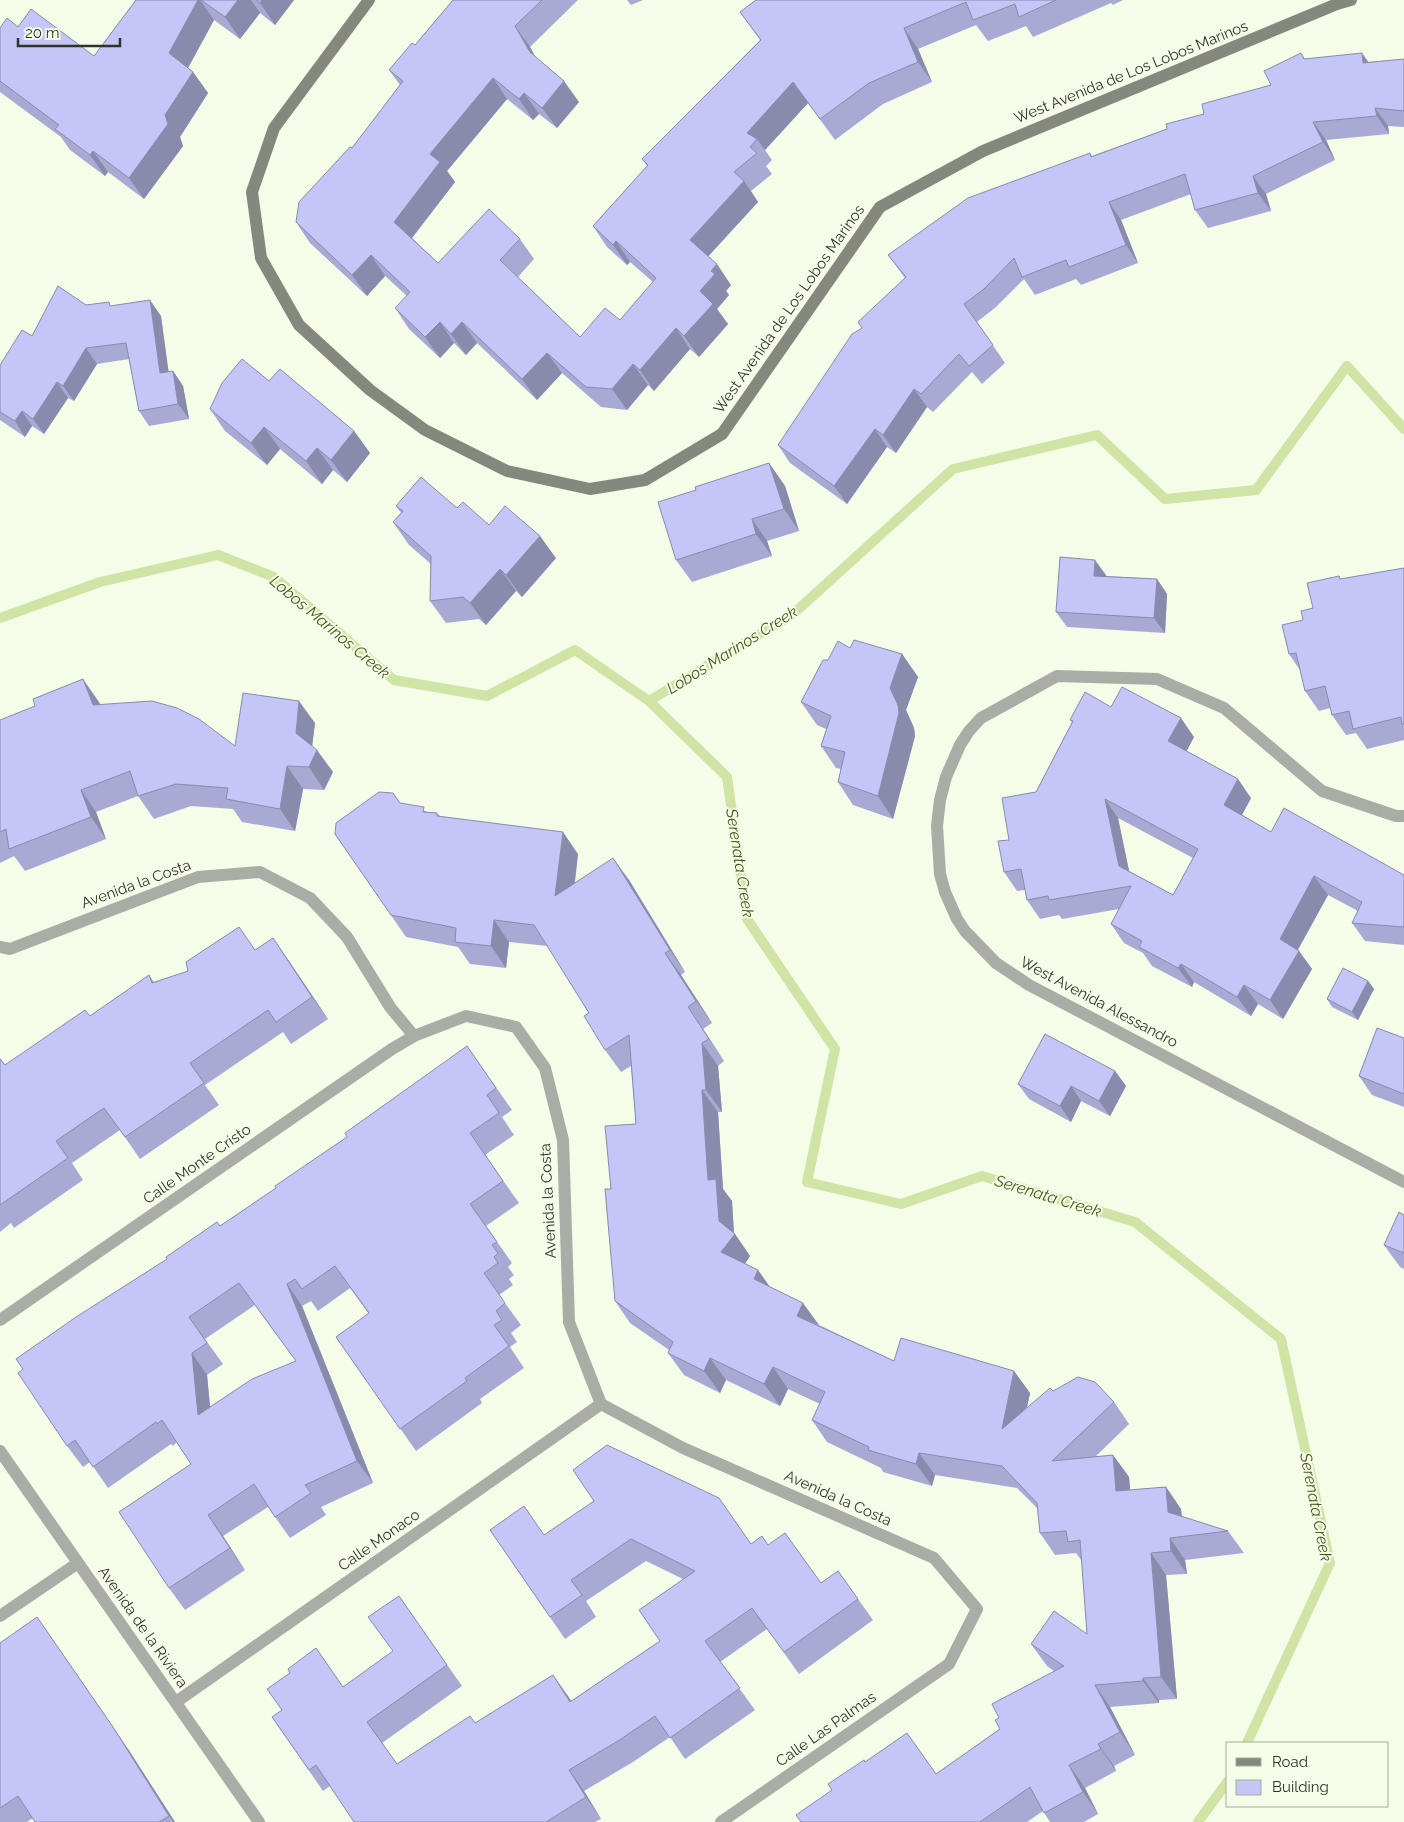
<svg xmlns="http://www.w3.org/2000/svg" width="1404" height="1822" viewBox="0 0 1404 1822" font-family="Raleway,sans-serif">
<style>
.lines{fill:none;stroke-linecap:round;stroke-linejoin:round}
.stream{stroke:#d0e4a6;stroke-width:10}
.street{stroke:#aaada5;stroke-width:12}
.secondary{stroke:#85897d;stroke-width:12}
.wall{fill:#a8aad4;fill-rule:evenodd}
.shaded-wall{fill:#888bac}
.building{fill:#c3c6f6;stroke:#888bac;fill-rule:evenodd}
.labels{text-anchor:middle;dominant-baseline:central;stroke-width:4;stroke-linejoin:round;paint-order:stroke}
.street-label{font-size:15px;fill:#30332b;stroke:#f5fce8}
.water-label{font-size:16px;font-style:italic;fill:#475716;stroke:#f5fce8}
</style>
<rect width="100%" height="100%" fill="#f5fce8"/>
<g class="lines">
<!-- stream -->
<g class="stream">
<polyline points="0,618 100,582 218,555 274,577 394,680 487,696 575,650 649,701 793,614 953,469 1097,435 1165,499 1256,490 1347,366 1404,429"/>
<polyline points="649,701 727,777 747,919 835,1049 807,1182 901,1204 982,1176 1135,1222 1281,1339 1330,1563 1247,1743"/>
<polyline points="1198,1822 1228,1781"/>
</g>
<!-- street -->
<g class="street">
<polyline points="1404,816 1396,816 1322,791 1224,708 1157,679 1057,676 981,718 969,731 960,745 946,777 940,800 937,826 940,874 945,892 957,919 965,931 996,963 1029,985 1404,1182"/>
<polyline points="0,947 10,949 198,877 260,872 310,898 347,937 390,1007 414,1036 466,1016 516,1027 545,1068 563,1140 569,1322 601,1404 683,1448 934,1558 977,1609 949,1664 721,1822"/>
<polyline points="0,1320 392,1049 414,1036"/>
<polyline points="0,1451 259,1822"/>
<polyline points="0,1616 78,1563"/>
<polyline points="176,1702 601,1404"/>
</g>
<!-- secondary -->
<polyline class="secondary" points="369,0 274,128 252,192 261,258 299,325 370,390 425,430 507,471 590,489 645,480 722,434 880,207 983,151 1337,4 1351,0"/>
</g>
<!-- wall -->
<g class="wall">
<polygon points="136,0 294,0 275,25 260,13 240,39 214,20 188,68 193,72 208,93 180,137 183,146 144,199 108,172 105,176 70,150 61,137 0,92 0,28 18,27 94,56"/>
<polygon points="453,0 578,0 530,47 535,57 579,102 557,128 539,114 533,120 507,99 447,171 455,182 412,238 438,263 520,239 534,259 518,277 580,337 620,320 653,282 630,262 627,265 607,247 593,226 647,166 642,159 760,40 740,12 756,0 1123,0 1113,5 1111,3 1033,37 1026,26 988,41 976,25 918,49 932,82 883,104 835,140 808,103 765,150 772,160 766,166 772,174 751,191 758,202 708,256 731,285 726,291 729,295 717,309 728,324 699,357 690,349 654,391 648,385 627,410 601,407 562,373 537,400 477,343 466,355 454,343 440,358 409,329 395,308 407,296 385,276 367,296 310,243 296,222 400,85 389,70 415,45"/>
<polygon points="627,0 643,0 631,5"/>
<polygon points="1301,53 1305,59 1368,62 1404,59 1404,127 1388,126 1389,134 1326,140 1335,160 1266,194 1271,211 1208,228 1195,210 1191,194 1121,220 1138,263 1081,285 1076,279 1035,295 1024,279 996,307 977,322 1005,363 982,384 972,372 933,412 927,407 896,453 887,447 847,504 790,463 778,445 862,328 905,278 888,255 1090,153 1092,156 1167,129 1271,85"/>
<polygon points="86,305 112,306 161,316 168,372 173,371 183,386 189,419 149,426 139,411 129,359 97,364 74,401 68,398 44,434 32,426 25,437 0,420 0,365 32,336"/>
<polygon points="269,381 354,431 370,453 347,482 333,470 322,484 280,449 267,465 225,431 210,409"/>
<polygon points="769,463 785,486 799,531 767,541 772,556 692,582 676,560 696,490"/>
<polygon points="396,506 457,508 556,558 522,597 516,591 486,625 479,619 446,623 430,601 431,564 409,545 393,522 401,513"/>
<polygon points="1404,568 1404,740 1367,749 1356,733 1346,735 1332,715 1330,708 1319,711 1305,691 1300,670 1289,654 1303,620 1313,608 1341,579"/>
<polygon points="1106,575 1106,576 1157,579 1167,594 1165,633 1067,627 1056,612"/>
<polygon points="850,648 902,654 918,677 906,710 914,728 915,736 893,819 853,805 838,782 841,769 836,768 821,746 826,729 817,725 801,702 828,660"/>
<polygon points="99,702 100,704 235,746 315,723 312,746 333,772 324,790 303,789 295,831 242,822 233,809 191,806 154,819 138,796 96,812 106,839 25,871 14,856 0,863 0,720"/>
<path d="M1111,707L1194,737L1186,751L1251,798L1242,815L1271,832L1404,875V945L1365,941L1352,923L1358,911L1328,895L1298,950L1312,969L1283,1019L1258,1004L1251,1016L1194,982L1192,987L1152,966L1143,953L1124,943L1111,924L1119,909L1062,919L1059,915L1040,919L1027,900L1025,890L1017,891L1004,872L1009,840L1036,792L1072,722L1070,720ZM1118,818L1193,858L1173,895L1129,871Z"/>
<polygon points="400,803 428,812 437,813 440,816 578,854 575,883 629,880 685,972 681,975 712,1023 703,1029 724,1061 718,1066 722,1112 718,1112 723,1189 732,1201 734,1233 750,1256 745,1264 758,1270 770,1287 819,1325 894,1361 1014,1371 1030,1393 1027,1408 1053,1391 1114,1402 1129,1424 1095,1457 1113,1455 1129,1477 1130,1490 1166,1487 1181,1509 1182,1517 1228,1531 1244,1553 1185,1560 1187,1574 1166,1575 1177,1699 1159,1700 1159,1703 1110,1707 1135,1755 1114,1766 1116,1771 1085,1788 1098,1814 1084,1822 1050,1822 1043,1811 1027,1822 801,1822 832,1790 865,1762 936,1774 1000,1729 999,1718 1054,1671 1047,1666 1031,1644 1087,1634 1082,1561 1076,1553 1055,1555 1040,1533 1038,1509 1017,1488 935,1475 932,1486 883,1472 881,1468 827,1442 812,1420 820,1404 788,1389 780,1406 726,1380 720,1393 684,1375 668,1353 669,1350 630,1323 615,1301 611,1189 636,1124 631,1066 621,1072 605,1050 589,1013 548,946 509,942 506,968 470,964 458,947 406,937 335,834"/>
<polygon points="273,938 328,1019 291,1044 283,1032 205,1085 219,1105 140,1159 120,1130 72,1163 83,1180 14,1228 11,1223 0,1232 0,1058 5,1065 90,1016 149,975 154,982 255,950"/>
<polygon points="1368,981 1374,989 1358,1020 1332,1007 1327,999"/>
<polygon points="1404,1038 1404,1107 1372,1095 1359,1076"/>
<path d="M467,1046L512,1110L502,1117L514,1135L485,1155L519,1203L486,1226L512,1263L508,1267L514,1275L509,1279L513,1285L499,1295L521,1325L511,1333L517,1342L510,1347L524,1368L480,1399L482,1403L416,1451L336,1337L369,1314L350,1288L318,1311L311,1301L302,1306L373,1483L321,1507L326,1515L290,1538L268,1507L223,1536L245,1570L185,1610L169,1588L191,1464L177,1442L173,1446L171,1444L108,1488L90,1462L83,1467L67,1446L220,1226L276,1188L347,1137ZM255,1305L296,1361L210,1407L207,1375L223,1364L205,1339Z"/>
<polygon points="1115,1071 1126,1086 1110,1116 1081,1101 1071,1122 1029,1099 1018,1084"/>
<polygon points="1404,1215 1404,1269 1400,1267 1384,1245"/>
<polygon points="490,1530 544,1535 768,1545 821,1583 858,1599 873,1620 799,1674 767,1629 720,1662 755,1710 685,1759 670,1737 633,1762 584,1791 601,1819 595,1822 354,1822 330,1786 323,1791 272,1717 343,1687 393,1652 399,1596 462,1686 382,1743 397,1764 475,1723 553,1675 571,1701 660,1641 683,1579 646,1561 586,1601 596,1617 565,1639"/>
<polygon points="0,1643 128,1749 175,1822 35,1822 33,1818 27,1822 0,1822"/>
</g>
<!-- shaded-wall -->
<g class="shaded-wall">
<polygon points="198,0 200,0 214,20 184,75 169,53"/>
<polygon points="238,0 251,0 260,13 240,39 225,17"/>
<polygon points="262,0 294,0 275,25 260,3"/>
<polygon points="515,26 530,47 544,73 530,52"/>
<polygon points="904,28 918,49 932,82 918,62"/>
<polygon points="1362,53 1375,71 1363,63"/>
<polygon points="193,72 208,93 180,137 183,146 144,199 129,178 165,115"/>
<polygon points="493,78 507,99 447,171 455,182 408,243 394,222 430,154"/>
<polygon points="564,81 579,102 557,128 542,108"/>
<polygon points="793,82 808,103 765,150 757,139 747,133"/>
<polygon points="524,93 539,114 533,120 519,99"/>
<polygon points="1375,108 1388,126 1389,134 1377,116"/>
<polygon points="1313,122 1326,140 1335,160 1323,142"/>
<polygon points="93,151 108,172 105,176 90,155"/>
<polygon points="1253,176 1266,194 1271,211 1258,193"/>
<polygon points="744,181 758,202 705,260 690,240"/>
<polygon points="1109,202 1121,220 1138,263 1126,245"/>
<polygon points="616,241 630,262 627,265 613,245"/>
<polygon points="371,255 385,276 367,296 352,275"/>
<polygon points="717,264 731,285 726,291 729,295 717,309 728,324 699,357 684,336 700,291 711,271"/>
<polygon points="150,300 161,316 171,389 160,373"/>
<polygon points="440,322 454,343 440,358 425,337"/>
<polygon points="462,322 477,343 466,355 451,334"/>
<polygon points="676,328 690,349 654,391 640,370"/>
<polygon points="86,348 97,364 74,401 63,386"/>
<polygon points="547,353 562,373 537,400 522,379"/>
<polygon points="633,364 648,385 627,410 612,389"/>
<polygon points="173,371 183,386 189,419 178,404"/>
<polygon points="57,382 68,398 44,434 33,419"/>
<polygon points="914,389 927,407 896,453 883,435"/>
<polygon points="22,411 32,426 25,437 15,421"/>
<polygon points="264,427 280,449 267,465 251,443"/>
<polygon points="875,429 887,447 847,504 834,486"/>
<polygon points="354,431 370,453 347,482 331,460"/>
<polygon points="317,448 333,470 322,484 306,461"/>
<polygon points="769,463 785,486 799,531 784,509"/>
<polygon points="752,519 767,541 772,556 756,534"/>
<polygon points="540,536 556,558 522,597 506,575"/>
<polygon points="1095,560 1106,575 1104,591 1094,576"/>
<polygon points="500,569 516,591 486,625 470,603"/>
<polygon points="1157,579 1167,594 1165,633 1154,618"/>
<polygon points="902,654 918,677 906,710 914,728 915,736 893,819 878,796 890,688"/>
<polygon points="83,679 99,702 109,727 93,705"/>
<polygon points="299,701 315,723 311,756 296,733"/>
<polygon points="1181,718 1194,737 1182,760 1168,741"/>
<polygon points="317,750 333,772 324,790 309,767"/>
<polygon points="287,766 303,789 295,831 280,809"/>
<polygon points="1238,779 1251,798 1237,824 1224,805"/>
<polygon points="81,790 96,812 106,839 91,817"/>
<polygon points="1105,799 1118,818 1132,885 1119,866"/>
<polygon points="563,832 578,854 570,918 555,896"/>
<polygon points="613,858 629,880 685,972 670,950"/>
<polygon points="1314,876 1328,895 1293,958 1280,939"/>
<polygon points="494,920 509,942 506,968 491,946"/>
<polygon points="273,938 289,961 328,1019 312,997"/>
<polygon points="1299,951 1312,969 1283,1019 1270,1000"/>
<polygon points="665,953 681,975 712,1023 696,1001"/>
<polygon points="1181,964 1194,982 1192,987 1178,968"/>
<polygon points="1368,981 1374,989 1358,1020 1352,1012"/>
<polygon points="1244,985 1258,1004 1251,1016 1237,997"/>
<polygon points="688,1007 703,1029 724,1061 709,1039"/>
<polygon points="702,1043 718,1066 722,1112 706,1090"/>
<polygon points="1115,1071 1126,1086 1110,1116 1099,1101"/>
<polygon points="1071,1086 1081,1101 1071,1122 1060,1106"/>
<polygon points="702,1090 718,1112 723,1189 732,1201 734,1235 735,1234 750,1256 737,1275 721,1252 719,1221 708,1180"/>
<polygon points="758,1270 774,1293 754,1279"/>
<polygon points="287,1284 302,1306 373,1483 357,1461"/>
<polygon points="803,1303 819,1325 797,1316"/>
<polygon points="192,1353 207,1375 213,1437 198,1415"/>
<polygon points="710,1358 726,1380 720,1393 704,1371"/>
<polygon points="773,1367 788,1389 780,1406 764,1384"/>
<polygon points="1014,1371 1030,1393 1017,1452 1002,1429"/>
<polygon points="919,1453 935,1475 932,1486 916,1464"/>
<polygon points="1113,1455 1129,1477 1132,1513 1116,1491"/>
<polygon points="1166,1487 1181,1509 1183,1534 1168,1512"/>
<polygon points="208,1515 223,1536 245,1570 230,1548"/>
<polygon points="1170,1538 1185,1560 1187,1574 1171,1551"/>
<polygon points="1151,1553 1166,1575 1177,1699 1161,1677"/>
<polygon points="37,1617 128,1749 175,1822 174,1822 169,1816"/>
<polygon points="553,1675 568,1696 585,1723 570,1702"/>
<polygon points="1143,1678 1159,1700 1159,1703 1143,1681"/>
<polygon points="1095,1685 1110,1707 1135,1755 1120,1732"/>
<polygon points="1098,1744 1114,1766 1116,1771 1101,1749"/>
<polygon points="1069,1765 1085,1788 1098,1814 1083,1792"/>
<polygon points="569,1770 584,1791 601,1819 586,1797"/>
</g>
<!-- building -->
<g class="building">
<polygon points="136,0 198,0 169,53 193,72 165,115 168,124 129,178 93,151 90,155 55,129 59,125 0,81 0,28 7,18 18,27 31,9 94,56"/>
<polygon points="201,0 238,0 225,17"/>
<polygon points="256,0 262,0 260,3"/>
<polygon points="453,0 542,0 515,26 530,52 564,81 542,108 524,93 519,99 493,78 430,154 440,162 394,222 438,263 489,209 520,239 500,260 580,337 605,308 620,320 656,278 616,241 613,245 593,226 648,165 642,159 761,40 740,12 756,0 1056,0 1019,17 1015,4 973,20 966,2 904,28 918,62 869,83 820,119 793,82 747,133 757,139 750,147 757,153 734,172 744,181 690,240 717,264 711,271 715,274 700,291 713,304 684,336 676,328 640,370 633,364 612,389 586,387 547,353 522,379 462,322 451,334 440,322 425,337 395,308 410,292 371,255 352,275 296,222 299,202 350,147 352,148 403,81 389,70 412,43 415,45"/>
<polygon points="1301,53 1304,59 1362,53 1363,63 1404,59 1404,111 1375,108 1377,116 1313,122 1323,142 1253,176 1258,193 1195,210 1185,174 1109,202 1126,245 1069,267 1066,260 1022,277 1014,258 984,289 964,304 993,345 969,366 959,354 921,394 914,389 883,435 875,429 834,486 778,445 852,334 862,328 858,322 906,277 888,255 968,198 1090,153 1091,157 1167,129 1166,124 1204,114 1202,104 1271,85 1264,71"/>
<polygon points="58,286 86,305 109,302 110,306 150,300 160,373 173,371 178,404 139,411 126,343 86,348 63,386 57,382 33,419 22,411 15,421 0,412 0,365 22,330 32,336"/>
<polygon points="242,359 269,381 280,369 354,431 331,460 317,448 306,461 264,427 251,443 210,409 222,383"/>
<polygon points="769,463 784,509 752,519 756,534 676,560 658,502 696,490 695,487"/>
<polygon points="421,477 457,508 463,502 489,525 505,506 540,536 506,575 500,569 470,603 463,597 430,601 431,556 393,522 403,511 396,506"/>
<polygon points="1060,557 1095,560 1094,576 1157,579 1154,618 1056,612"/>
<polygon points="1404,568 1404,724 1402,724 1401,717 1353,729 1349,711 1332,715 1325,686 1305,691 1296,653 1289,654 1282,625 1303,620 1301,611 1313,608 1307,583 1339,576 1340,579"/>
<polygon points="854,640 902,654 890,688 898,705 899,713 878,796 838,782 845,752 821,746 831,716 801,702 823,660 828,660 838,641 850,648"/>
<polygon points="83,679 93,705 152,701 177,708 199,719 235,746 243,693 299,701 296,733 317,750 309,767 287,766 280,809 226,799 228,788 176,784 138,796 130,771 81,790 91,817 9,849 6,829 0,832 0,720 35,706 33,699"/>
<path d="M1122,687L1181,718L1168,741L1238,779L1224,805L1271,832L1284,808L1404,875V927L1352,923L1362,902L1314,876L1280,939L1299,951L1270,1000L1244,985L1237,997L1181,964L1178,968L1139,947L1142,941L1111,924L1131,886L1049,900L1048,896L1027,900L1021,869L1004,872L998,841L1009,840L1002,798L1036,792L1073,721L1070,720L1085,692L1111,707ZM1105,799L1198,849L1173,895L1119,866Z"/>
<polygon points="379,792 393,793 400,803 424,807 423,812 437,813 437,816 563,832 555,896 613,858 670,950 665,953 696,1001 688,1007 709,1039 702,1043 706,1090 702,1090 708,1180 716,1179 719,1221 735,1234 721,1252 758,1270 754,1279 803,1303 797,1316 894,1361 901,1338 1014,1371 1002,1429 1050,1388 1053,1391 1078,1377 1095,1382 1114,1402 1052,1461 1113,1455 1116,1491 1166,1487 1168,1512 1228,1531 1170,1538 1171,1551 1151,1553 1161,1677 1143,1678 1143,1681 1095,1685 1120,1732 1098,1744 1101,1749 1069,1765 1083,1792 1044,1813 1030,1787 980,1822 801,1822 796,1815 832,1790 828,1784 864,1760 865,1762 907,1733 936,1774 1000,1729 995,1720 999,1718 992,1704 1064,1666 1031,1644 1054,1611 1087,1634 1080,1540 1068,1542 1066,1531 1040,1533 1037,1503 1002,1466 919,1453 916,1464 868,1450 869,1447 812,1420 825,1392 773,1367 764,1384 710,1358 704,1371 668,1353 673,1342 615,1301 605,1189 611,1189 605,1126 636,1124 629,1035 605,1050 584,1016 589,1013 534,925 494,920 491,946 455,942 456,928 391,915 335,834 336,823"/>
<polygon points="239,927 255,950 273,938 312,997 276,1022 268,1010 190,1063 204,1083 125,1137 104,1108 56,1141 68,1158 0,1205 0,1059 5,1065 85,1010 90,1016 149,975 152,983 188,971 186,962"/>
<polygon points="1343,968 1368,981 1352,1012 1327,999"/>
<polygon points="1377,1028 1404,1038 1404,1094 1359,1076"/>
<polygon points="1045,1034 1115,1071 1099,1101 1071,1086 1060,1106 1018,1084"/>
<path d="M467,1046L496,1088L487,1095L499,1113L470,1133L503,1181L470,1204L497,1242L492,1245L498,1253L494,1257L498,1263L484,1273L505,1303L496,1311L502,1320L494,1325L509,1346L465,1378L467,1381L400,1429L336,1337L369,1313L335,1266L302,1289L295,1279L287,1284L357,1461L305,1485L311,1493L275,1517L254,1484L208,1515L230,1548L169,1588L119,1512L191,1464L162,1420L157,1424L156,1422L93,1467L75,1440L67,1446L18,1373L23,1369L16,1359L76,1317L167,1259L166,1257L217,1222L220,1226L276,1188L275,1186L347,1137L345,1133ZM239,1283L296,1361L252,1379L198,1415L192,1353L207,1343L189,1317Z"/>
<polygon points="1399,1212 1404,1215 1404,1253 1384,1245"/>
<polygon points="607,1445 719,1498 751,1544 762,1536 768,1545 785,1533 821,1583 838,1571 858,1599 784,1652 752,1608 705,1641 740,1688 670,1738 655,1716 618,1741 569,1770 586,1797 546,1822 354,1822 316,1765 309,1770 272,1717 282,1710 267,1689 290,1673 288,1669 316,1648 343,1687 393,1651 368,1617 399,1596 447,1665 367,1722 397,1764 470,1716 475,1723 553,1675 570,1702 660,1641 639,1610 695,1571 631,1539 571,1580 582,1595 550,1617 490,1530 524,1506 544,1535 594,1501 573,1470"/>
<polygon points="37,1617 113,1727 169,1816 159,1822 35,1822 18,1796 0,1808 0,1643"/>
</g>
<g class="labels">
<!-- street labels -->
<g class="street-label">
<text transform="translate(1131 72) rotate(-22)">West Avenida de Los Lobos Marinos</text>
<text transform="translate(789 309) rotate(-55)">West Avenida de Los Lobos Marinos</text>
<text transform="translate(136 884) rotate(-20)">Avenida la Costa</text>
<text transform="translate(1099 1002) rotate(28)">West Avenida Alessandro</text>
<text transform="translate(197 1164) rotate(-35)">Calle Monte Cristo</text>
<text transform="translate(548 1201) rotate(-93)">Avenida la Costa</text>
<text transform="translate(838 1498) rotate(24)">Avenida la Costa</text>
<text transform="translate(379 1540) rotate(-35)">Calle Monaco</text>
<text transform="translate(143 1627) rotate(55)">Avenida de la Riviera</text>
<text transform="translate(826 1729) rotate(-35)">Calle Las Palmas</text>
</g>
<!-- water labels -->
<g class="water-label">
<text transform="translate(330 627) rotate(40)">Lobos Marinos Creek</text>
<text transform="translate(732 650) rotate(-32)">Lobos Marinos Creek</text>
<text transform="translate(740 863) rotate(81)">Serenata Creek</text>
<text transform="translate(1048 1196) rotate(17)">Serenata Creek</text>
<text transform="translate(1316 1507) rotate(79)">Serenata Creek</text>
</g>
</g>
<!-- legend -->
<rect x="1226" y="1742" width="162" height="65" fill="#f5fce8" stroke="#a6ac9c"/>
<rect x="1236" y="1758" width="25" height="8" fill="#85897d" stroke="#a6ac9c"/>
<text x="1272" y="1767" font-size="15" fill="#30332b">Road</text>
<rect x="1236" y="1780" width="25" height="15" fill="#c3c6f6" stroke="#a6ac9c"/>
<text x="1272" y="1792" font-size="15" fill="#30332b">Building</text>
<!-- scale -->
<path d="M18 38v8h102v-8" fill="none" stroke="#30332b" stroke-width="2.5"/>
<text x="25" y="38" font-size="15" fill="#30332b" stroke="#f5fce8" stroke-width="4" paint-order="stroke">20 m</text>
</svg>
